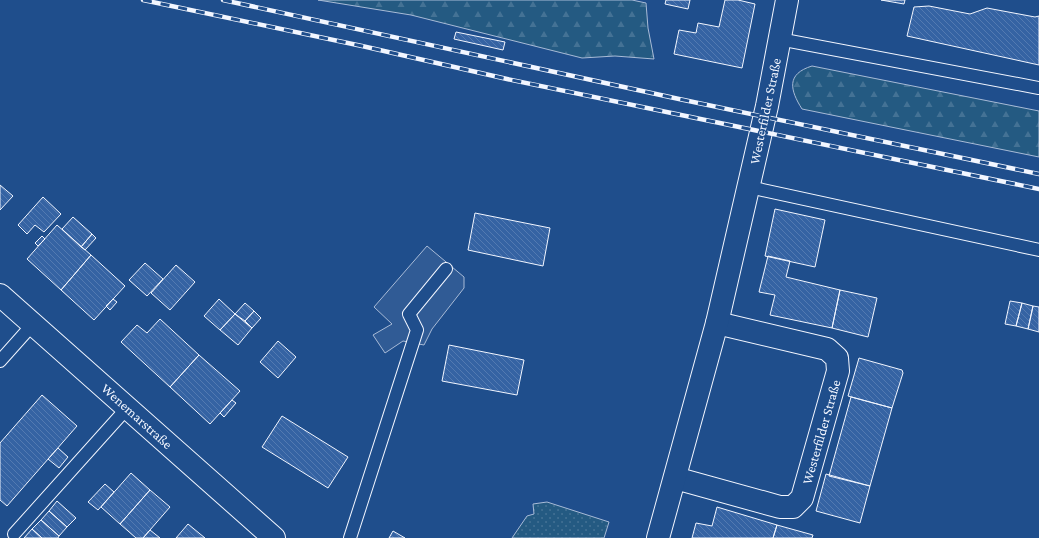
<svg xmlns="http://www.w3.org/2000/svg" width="1039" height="538" font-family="'Crimson Pro',serif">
<defs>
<pattern id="forest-firs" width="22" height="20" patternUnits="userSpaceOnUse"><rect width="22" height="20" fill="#245a82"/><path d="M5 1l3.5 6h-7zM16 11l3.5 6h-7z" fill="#447295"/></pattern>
<pattern id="park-dots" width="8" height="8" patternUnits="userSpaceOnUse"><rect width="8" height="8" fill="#245a82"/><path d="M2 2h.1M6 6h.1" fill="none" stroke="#447295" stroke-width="1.8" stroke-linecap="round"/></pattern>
<pattern id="building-back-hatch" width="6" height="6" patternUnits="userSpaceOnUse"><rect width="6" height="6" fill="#3563a3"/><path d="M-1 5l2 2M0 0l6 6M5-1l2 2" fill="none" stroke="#537ab1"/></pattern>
</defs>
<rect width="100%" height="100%" fill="#1f4e8c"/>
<path fill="url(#forest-firs)" stroke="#a8bbd7" d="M 318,0 L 632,0 L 646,3 L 648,28 L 654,59 L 615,56 L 582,58 L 411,15 Z
M 812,66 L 1039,111 L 1039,157 L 802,109 C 790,90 786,74 812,66 Z"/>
<path fill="url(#park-dots)" stroke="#a8bbd7" d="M 547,502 L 609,522 L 604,538 L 512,538 L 527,516 L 534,514 L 533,504 Z"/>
<path fill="#305b95" stroke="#a8bbd7" d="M 427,246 L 464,277 L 464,288 L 432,329 L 424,345 L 403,341 L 385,353 L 373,335 L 392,324 L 374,307 Z"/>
<path fill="url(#building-back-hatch)" stroke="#f2f6ff" d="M 666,0 L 690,0 L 688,9 L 665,4 Z
M 725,0 L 738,0 L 755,4 L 742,68 L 674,54 L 679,30 L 696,33 L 698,23 L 719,27 Z
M 881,0 L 905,0 L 904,4 Z
M 929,6 L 970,14 L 987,8 L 1035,17 L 1039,16 L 1039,65 L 907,36 L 914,7 Z
M 456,32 L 505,42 L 503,50 L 454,39 Z
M 0,185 L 13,196 L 0,210 Z
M 43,197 L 61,214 L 44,232 L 35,225 L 27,234 L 18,225 Z
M 775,209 L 825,220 L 815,267 L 765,256 Z
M 475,213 L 550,228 L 543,266 L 468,250 Z
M 73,217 L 92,234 L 81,247 L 62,229 Z
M 57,225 L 91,255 L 61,290 L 27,259 Z
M 92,234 L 96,238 L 85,250 L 81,247 Z
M 42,236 L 45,239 L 38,246 L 35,243 Z
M 91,255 L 125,286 L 94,320 L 61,290 Z
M 768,256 L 790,261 L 786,277 L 840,290 L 832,328 L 770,315 L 775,295 L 759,292 Z
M 145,263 L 163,279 L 147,296 L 129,280 Z
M 176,265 L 195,282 L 170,310 L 151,293 Z
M 840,290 L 877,298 L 868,337 L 832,328 Z
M 113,299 L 117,302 L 110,310 L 106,306 Z
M 219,299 L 235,314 L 220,330 L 204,316 Z
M 1010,301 L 1022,303 L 1016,326 L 1005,324 Z
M 245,303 L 254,311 L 245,321 L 235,314 Z
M 1022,303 L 1033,306 L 1028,329 L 1016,326 Z
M 1033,306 L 1039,307 L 1039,332 L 1028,329 Z
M 254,311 L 261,318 L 252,328 L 245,321 Z
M 235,314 L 252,328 L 238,345 L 220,330 Z
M 160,319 L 199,355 L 170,387 L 121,342 L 137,325 L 147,333 Z
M 278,341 L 296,357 L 278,378 L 260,362 Z
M 449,345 L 524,360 L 517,395 L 442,381 Z
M 199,355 L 240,391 L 210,424 L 170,387 Z
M 859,358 L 902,370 L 903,373 L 892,408 L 848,396 Z
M 42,395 L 77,426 L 7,506 L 0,500 L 0,443 Z
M 851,397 L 892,408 L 870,486 L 829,476 Z
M 232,400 L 236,403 L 224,417 L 220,413 Z
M 282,416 L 348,457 L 328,488 L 262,447 Z
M 58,448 L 68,457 L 59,468 L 48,459 Z
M 131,473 L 150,490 L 120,524 L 101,507 Z
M 826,474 L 870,486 L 860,523 L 816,511 Z
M 105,484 L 114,492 L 98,510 L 88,502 Z
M 150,490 L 170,507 L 143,538 L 136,538 L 120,524 Z
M 57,501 L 76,518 L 67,527 L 49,511 Z
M 717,507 L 777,525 L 773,538 L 692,538 L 696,523 L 712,526 Z
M 49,511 L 67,527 L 59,536 L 41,520 Z
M 41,520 L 59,536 L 58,538 L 42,538 L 32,529 Z
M 188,524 L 205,538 L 176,538 Z
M 777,525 L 813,535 L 812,538 L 773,538 Z
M 32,529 L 42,538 L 24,538 Z
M 150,530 L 160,538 L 143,538 Z
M 393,531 L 405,538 L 389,538 Z"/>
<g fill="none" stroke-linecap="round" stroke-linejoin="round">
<defs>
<path id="lane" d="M 779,39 L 1039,88
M 749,187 L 1039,250
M 0,361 L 33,324
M 14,534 L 128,407
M 350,538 L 417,330 L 409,314 L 446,269"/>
<path id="street" d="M 0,295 L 274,538
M 675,478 L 780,507 L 793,507 L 802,498 L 838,371 L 837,358 L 827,349 L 717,323"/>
<path id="secondary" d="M 658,538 L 717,323 L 767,106 L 787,0"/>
</defs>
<use href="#lane" stroke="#f2f6ff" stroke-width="14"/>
<use href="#street" stroke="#f2f6ff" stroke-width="24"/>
<use href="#secondary" stroke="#f2f6ff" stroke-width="24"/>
<use href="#lane" stroke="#1f4e8c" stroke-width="12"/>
<use href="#street" stroke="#1f4e8c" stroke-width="22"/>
<use href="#secondary" stroke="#1f4e8c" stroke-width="22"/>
<defs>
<path id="rail" d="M 143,0 L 362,46 L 507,79 L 1039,189
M 223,0 L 679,99 L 1039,174"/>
</defs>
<use href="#rail" stroke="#f2f6ff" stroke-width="4.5"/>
<use href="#rail" stroke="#1f4e8c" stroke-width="3" stroke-dasharray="9" stroke-linecap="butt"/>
</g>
<g text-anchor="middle" stroke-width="3" stroke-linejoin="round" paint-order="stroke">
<g font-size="14" fill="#f2f6ff" stroke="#1f4e8c">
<text transform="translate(765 111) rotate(-78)" y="5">Westerfilder Straße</text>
<text transform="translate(137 416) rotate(42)" y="5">Wenemarstraße</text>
<text transform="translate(821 432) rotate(-74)" y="5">Westerfilder Straße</text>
</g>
</g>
</svg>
